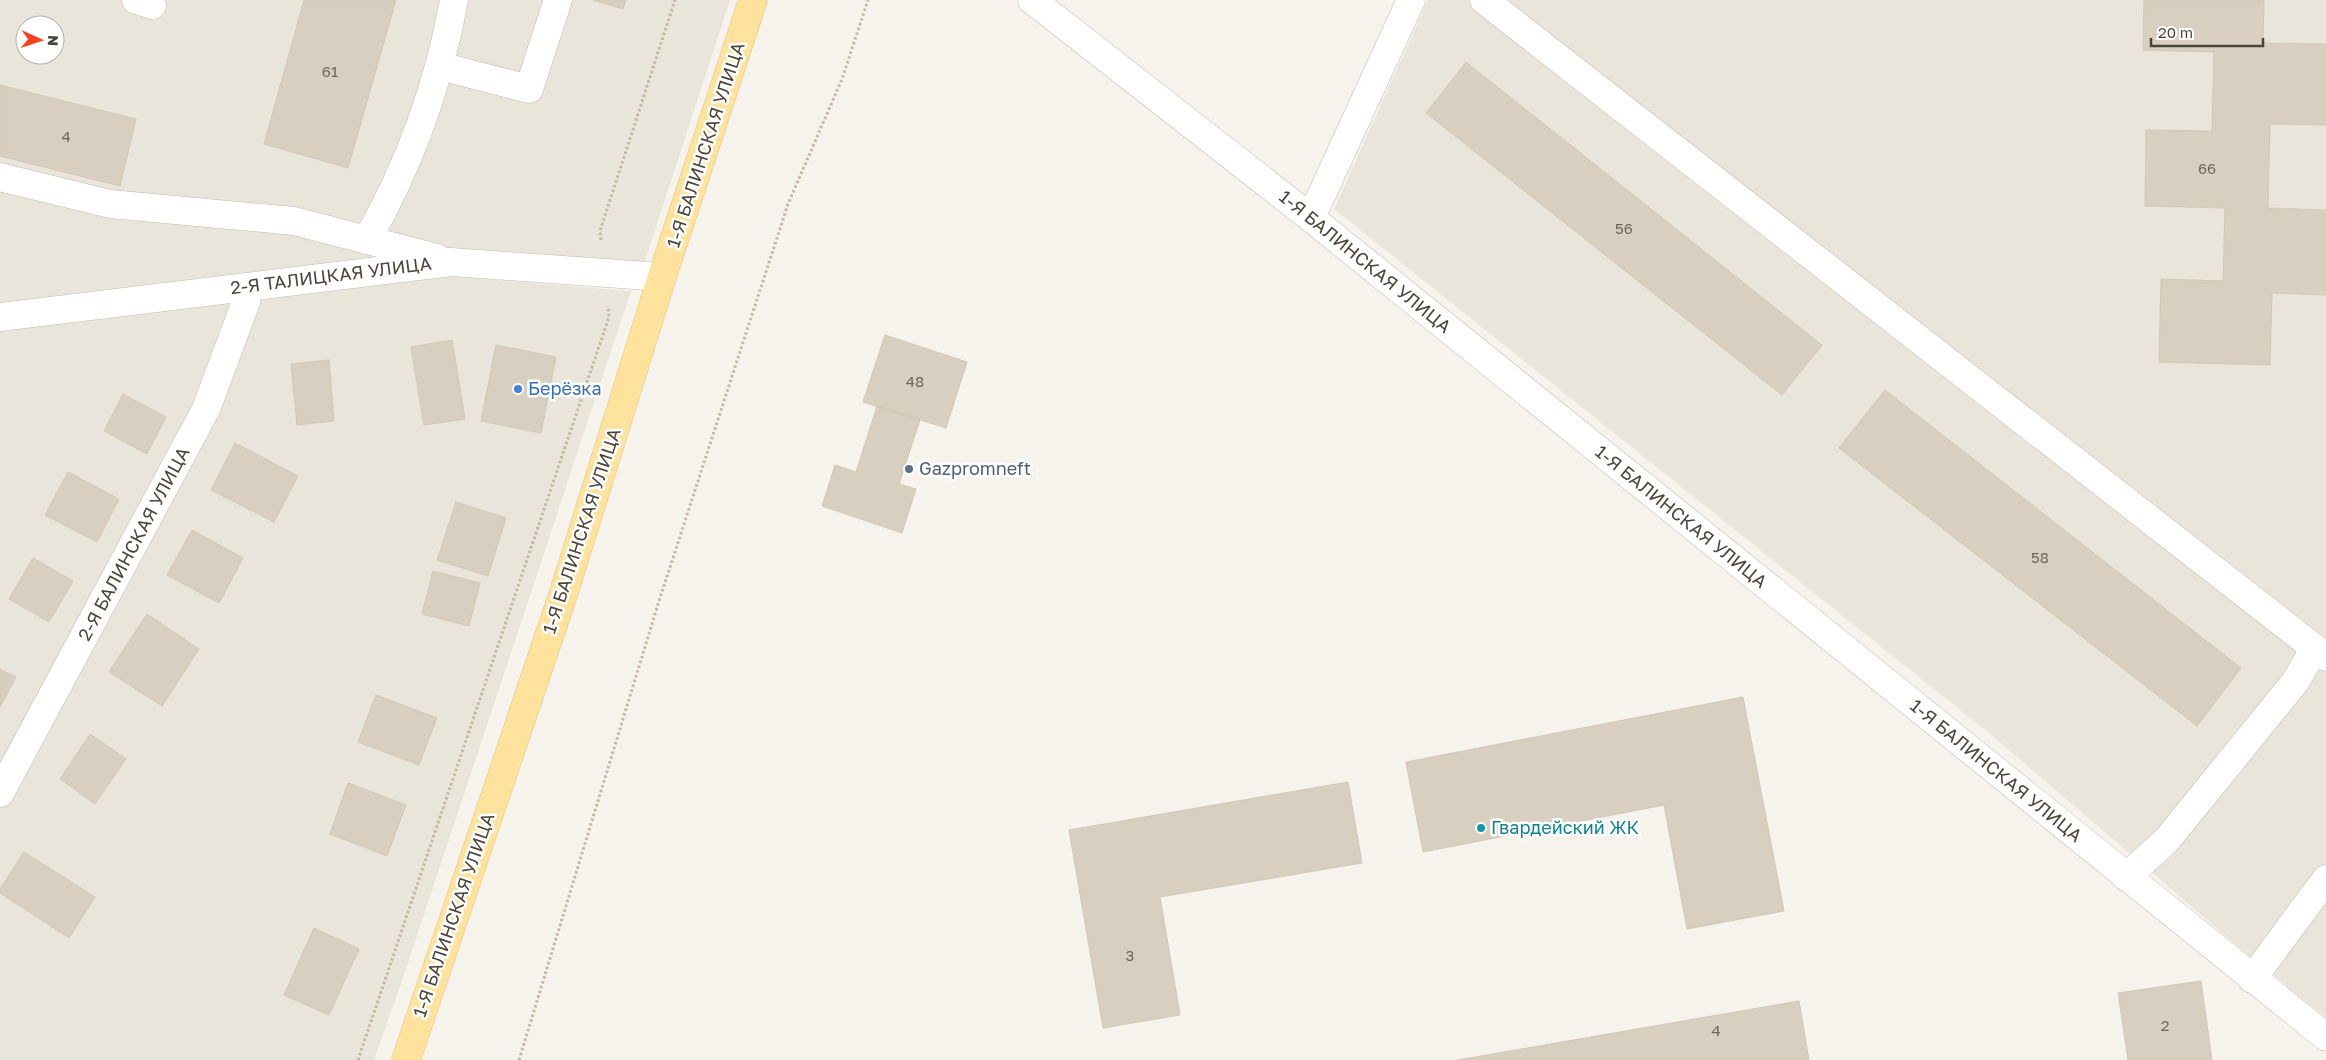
<svg xmlns="http://www.w3.org/2000/svg" width="2326" height="1060" font-family="'Golos Text',sans-serif">
<rect width="100%" height="100%" fill="#f6f3ec"/>
<path fill="#eae5da" fill-rule="evenodd" d="M 0,0 L 730,0 L 644,264 L 446,250 L 246,302 L 447,276 L 631,291 L 403,978 L 374,1060 L 0,1060 ZM 25,25 L 55,25 L 55,55 L 25,55 Z
M 1428,0 L 2326,0 L 2326,1017 L 2248,955 L 1989,733 L 1334,209 Z"/>
<path fill="#d8cfc1" stroke="#d3c7b4" d="M 304,0 L 396,0 L 348,168 L 264,144 Z
M 593,0 L 626,0 L 623,9 Z
M 2144,0 L 2264,0 L 2263,43 L 2326,44 L 2326,125 L 2270,124 L 2268,208 L 2326,210 L 2326,295 L 2272,293 L 2270,365 L 2159,362 L 2161,279 L 2223,281 L 2225,208 L 2145,206 L 2146,130 L 2212,131 L 2214,52 L 2143,50 Z
M 1466,62 L 1822,345 L 1782,395 L 1426,113 Z
M 0,85 L 136,119 L 120,186 L 0,156 Z
M 885,335 L 967,362 L 946,428 L 863,402 Z
M 452,340 L 465,419 L 424,425 L 411,347 Z
M 496,345 L 556,357 L 541,433 L 481,421 Z
M 329,360 L 334,421 L 297,425 L 291,364 Z
M 1885,390 L 2241,668 L 2197,726 L 1839,448 Z
M 123,394 L 166,417 L 147,454 L 104,431 Z
M 877,406 L 920,420 L 899,484 L 916,489 L 902,533 L 822,506 L 835,465 L 856,472 Z
M 235,443 L 298,476 L 274,522 L 211,490 Z
M 68,472 L 119,499 L 97,542 L 45,515 Z
M 456,502 L 506,518 L 488,576 L 437,560 Z
M 192,530 L 243,558 L 219,603 L 167,575 Z
M 33,558 L 73,581 L 49,622 L 9,599 Z
M 433,571 L 480,583 L 469,626 L 422,614 Z
M 147,614 L 199,649 L 162,706 L 109,672 Z
M 0,669 L 16,677 L 0,707 Z
M 376,695 L 437,718 L 419,765 L 358,742 Z
M 1743,697 L 1784,911 L 1687,929 L 1664,805 L 1423,852 L 1406,762 Z
M 90,734 L 126,759 L 95,804 L 60,779 Z
M 1348,782 L 1362,863 L 1160,897 L 1180,1015 L 1103,1028 L 1069,830 Z
M 348,783 L 406,805 L 387,856 L 330,834 Z
M 24,852 L 95,897 L 69,938 L 0,893 L 0,889 Z
M 314,928 L 359,949 L 329,1015 L 284,995 Z
M 2201,981 L 2212,1060 L 2128,1060 L 2118,993 Z
M 1799,1001 L 1809,1060 L 1458,1060 Z"/>
<g fill="none" stroke-linecap="round" stroke-linejoin="round">
<defs>
<path id="minor" d="M 136,0 L 152,5
M 1032,0 L 1311,218 L 2326,1037
M 1484,0 L 2326,657
M 440,66 L 529,89 L 558,0
M 0,177 L 110,204 L 294,221 L 437,258
M 1311,218 L 1411,0
M 367,240 C 409,166 439,84 454,0
M 0,317 L 451,262 L 662,277
M 0,793 L 206,409 L 246,302 L 248,287
M 2126,877 L 2166,841 L 2295,682 L 2315,648
M 2252,979 L 2326,879"/>
<path id="major" d="M 406,1060 L 563,595 L 662,277 L 753,0"/>
</defs>
<use href="#minor" stroke="#c2bbae" stroke-width="29"/>
<use href="#major" stroke="#e6c16a" stroke-width="29"/>
<path stroke="#c4b79f" stroke-width="3" stroke-dasharray="2.5 2.5" stroke-linecap="butt" d="M 601,240 L 600,231 L 675,0
M 358,1060 L 609,317 L 608,306
M 519,1060 L 659,601 L 788,204 L 842,79 L 868,0"/>
<use href="#minor" stroke="#fff" stroke-width="28"/>
<use href="#major" stroke="#ffe39c" stroke-width="28"/>
</g>
<circle fill="#3f7fe0" stroke="#fff" stroke-width="2" cx="518" cy="389" r="5"/>
<circle fill="#5c6f8a" stroke="#fff" stroke-width="2" cx="909" cy="469" r="5"/>
<circle fill="#0f9aa8" stroke="#fff" stroke-width="2" cx="1481" cy="828" r="5"/>
<g text-anchor="middle" stroke-width="5" stroke-linejoin="round" paint-order="stroke">
<g font-size="15" fill="#6e675b">
<text x="330" y="77">61</text>
<text x="66" y="142">4</text>
<text x="2207" y="174">66</text>
<text x="1624" y="234">56</text>
<text x="915" y="387">48</text>
<text x="2040" y="563">58</text>
<text x="1130" y="961">3</text>
<text x="2165" y="1031">2</text>
<text x="1716" y="1036">4</text>
</g>
<g font-size="18" fill="#4b4439" stroke="#fff">
<text transform="translate(706 145) rotate(-72)" y="6">1-Я БАЛИНСКАЯ УЛИЦА</text>
<text transform="translate(1365 262) rotate(39)" y="6">1-Я БАЛИНСКАЯ УЛИЦА</text>
<text transform="translate(331 276) rotate(-7)" y="6">2-Я ТАЛИЦКАЯ УЛИЦА</text>
<text transform="translate(1681 517) rotate(39)" y="6">1-Я БАЛИНСКАЯ УЛИЦА</text>
<text transform="translate(582 531) rotate(-72)" y="6">1-Я БАЛИНСКАЯ УЛИЦА</text>
<text transform="translate(134 544) rotate(-62)" y="6">2-Я БАЛИНСКАЯ УЛИЦА</text>
<text transform="translate(1996 771) rotate(39)" y="6">1-Я БАЛИНСКАЯ УЛИЦА</text>
<text transform="translate(454 915) rotate(-71)" y="6">1-Я БАЛИНСКАЯ УЛИЦА</text>
</g>
<g font-size="18" fill="#366cbe" stroke="#fff" text-anchor="start">
<text x="528" y="395">Берёзка</text>
</g>
<g font-size="18" fill="#4e5e75" stroke="#fff" text-anchor="start">
<text x="919" y="475">Gazpromneft</text>
</g>
<g font-size="18" fill="#0d838f" stroke="#fff" text-anchor="start">
<text x="1491" y="834">Гвардейский ЖК</text>
</g>
</g>
<g transform="translate(40 40) rotate(93)"><circle r="24" fill="#ffffff" stroke="#b7b4b0"/>
<path d="M0-4L9 19L0 12L-9 19Z" fill="#fc3f1d"/>
<text y="-8" font-size="14" font-weight="bold" text-anchor="middle" fill="#4b4439">N</text>
</g>
<path d="M2151 38v8h112v-8" fill="none" stroke="#4b4439" stroke-width="2.5"/>
<text x="2158" y="38" font-size="15" fill="#4b4439" stroke="#ffffff" stroke-width="4" paint-order="stroke">20 m</text>
</svg>
